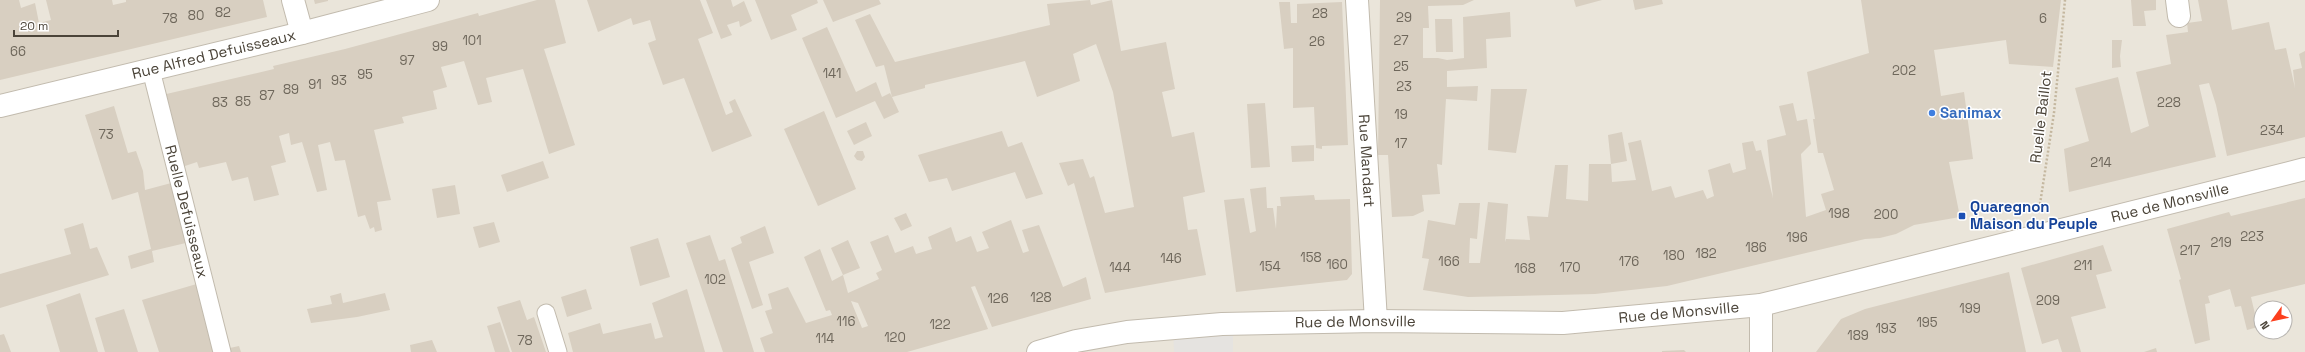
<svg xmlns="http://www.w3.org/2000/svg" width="2305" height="352" font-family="'Space Grotesk',sans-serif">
<rect width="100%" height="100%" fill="#f6f3ec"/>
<path fill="#eae5da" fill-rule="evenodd" d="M 0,0 L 2305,0 L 2305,352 L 0,352 ZM 2261,308 L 2285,308 L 2285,332 L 2261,332 Z"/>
<path fill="#e5e3e0" d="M 1233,324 L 1233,352 L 1174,352 L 1173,328 Z"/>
<path fill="#d8cfc1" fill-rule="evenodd" d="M 0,0 L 19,0 L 21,8 L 35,3 L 39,23 L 51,20 L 46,0 L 112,0 L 113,5 L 126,2 L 126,0 L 263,0 L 267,17 L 0,80 Z
M 314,0 L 328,0 L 328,1 L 315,4 Z
M 537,0 L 555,0 L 566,43 L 544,49 L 575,145 L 549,154 L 523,69 L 486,78 L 492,102 L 478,105 L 464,61 L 441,67 L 447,87 L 433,91 L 437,109 L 402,117 L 404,123 L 374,130 L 391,200 L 377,202 L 382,230 L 375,232 L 374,227 L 370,229 L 365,215 L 358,217 L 345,160 L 335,161 L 330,142 L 318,145 L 327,190 L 317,192 L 302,142 L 291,145 L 289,133 L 279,136 L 286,162 L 271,166 L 279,195 L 254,201 L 248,177 L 232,181 L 226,162 L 199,168 L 197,162 L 179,168 L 162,95 L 274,69 L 273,66 L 345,49 L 478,13 L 479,16 Z
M 587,0 L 700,0 L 713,33 L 698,39 L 726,115 L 733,112 L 729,102 L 735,99 L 752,136 L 712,152 L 684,78 L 663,85 L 648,43 L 656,40 L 650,20 L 633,25 L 631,18 L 598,32 Z
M 706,0 L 731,0 L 733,7 L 744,1 L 752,21 L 740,27 L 739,21 L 727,25 L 732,35 L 721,39 Z
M 755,0 L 817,0 L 818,3 L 791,15 L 797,30 L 771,40 Z
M 823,0 L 879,0 L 881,4 L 833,22 Z
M 1090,0 L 1091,5 L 1112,0 L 1121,51 L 1166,42 L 1175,89 L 1162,92 L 1172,137 L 1194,132 L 1205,192 L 1183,197 L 1188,230 L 1197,229 L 1206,275 L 1105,293 L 1074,183 L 1068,186 L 1059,163 L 1083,159 L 1090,178 L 1094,176 L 1105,213 L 1134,207 L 1113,92 L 1096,44 L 1073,54 L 1080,81 L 1037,97 L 1025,61 L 925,85 L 925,88 L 892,97 L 899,112 L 884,119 L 875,101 L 836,118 L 802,38 L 827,27 L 856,92 L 876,82 L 882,97 L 890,93 L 892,97 L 884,65 L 876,67 L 855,20 L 870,14 L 895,62 L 1050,25 L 1047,4 Z
M 1380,0 L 1474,0 L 1463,5 L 1428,6 L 1429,28 L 1423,28 L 1423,58 L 1438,58 L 1447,60 L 1464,58 L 1463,17 L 1510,12 L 1511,37 L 1486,39 L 1487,68 L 1447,71 L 1447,87 L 1478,86 L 1477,101 L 1446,99 L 1442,165 L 1437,164 L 1440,194 L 1422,195 L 1424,211 L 1413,216 L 1392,217 L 1388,155 L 1378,155 Z
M 1574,0 L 1602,0 L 1576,7 Z
M 1633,0 L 1662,0 L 1663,4 L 1635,10 Z
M 1861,0 L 2061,0 L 2053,67 L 2009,64 L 2006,40 L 1934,50 L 1941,96 L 1964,92 L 1973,159 L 1949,162 L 1960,217 L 1914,225 L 1896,234 L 1880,238 L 1865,239 L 1667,286 L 1595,294 L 1468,297 L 1423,290 L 1429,259 L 1422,258 L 1428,220 L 1455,225 L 1459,203 L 1480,203 L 1477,239 L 1470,238 L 1469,263 L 1480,263 L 1488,202 L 1508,204 L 1505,242 L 1506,239 L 1530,240 L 1527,216 L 1548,217 L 1555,165 L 1568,165 L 1566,199 L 1588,201 L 1589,164 L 1611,164 L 1612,182 L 1636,180 L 1628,143 L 1641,140 L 1652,191 L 1671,186 L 1675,198 L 1703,190 L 1707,199 L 1714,196 L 1708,170 L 1730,163 L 1733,173 L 1746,169 L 1742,143 L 1753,141 L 1756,151 L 1761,150 L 1773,198 L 1767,140 L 1786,135 L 1779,106 L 1793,103 L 1797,121 L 1807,119 L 1811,144 L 1801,154 L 1806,217 L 1826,210 L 1821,194 L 1834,190 L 1823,153 L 1818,153 L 1813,119 L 1815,119 L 1807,72 L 1869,53 Z
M 2131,0 L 2156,0 L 2156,10 L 2144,11 L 2146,26 L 2133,26 Z
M 2198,0 L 2227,0 L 2232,30 L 2269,22 L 2275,50 L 2286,48 L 2295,88 L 2293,70 L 2302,68 L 2299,54 L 2305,51 L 2305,137 L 2227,156 L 2216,105 L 2209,83 L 2199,85 L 2216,157 L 2069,192 L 2064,149 L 2089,141 L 2075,88 L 2118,77 L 2131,133 L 2149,126 L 2136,72 L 2171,64 L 2166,35 L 2188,32 L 2187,23 L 2202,21 Z
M 1279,2 L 1290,2 L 1291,23 L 1297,23 L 1297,4 L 1342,2 L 1348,145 L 1322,146 L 1322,149 L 1316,148 L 1314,107 L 1293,108 L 1293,48 L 1284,49 Z
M 1435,19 L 1452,19 L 1453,52 L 1436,52 Z
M 2112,40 L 2122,40 L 2120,56 L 2121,67 L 2112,68 Z
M 1491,89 L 1527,89 L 1516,153 L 1488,150 Z
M 1265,103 L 1270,167 L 1251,168 L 1247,104 Z
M 114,106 L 128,153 L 136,151 L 143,171 L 145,190 L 175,182 L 190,242 L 152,251 L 154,262 L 131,269 L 128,256 L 151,249 L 138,192 L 112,200 L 85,115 Z
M 824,111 L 856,189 L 818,206 L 784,129 Z
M 866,122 L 872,136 L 854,145 L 847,131 Z
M 1002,131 L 1008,147 L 1022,142 L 1043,194 L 1026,199 L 1015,172 L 952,191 L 947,178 L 929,182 L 918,155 Z
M 1622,132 L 1627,161 L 1611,164 L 1608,135 Z
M 1314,145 L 1314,161 L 1292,162 L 1291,146 Z
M 857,151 L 863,151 L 865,157 L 862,161 L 857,160 L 854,156 Z
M 543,161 L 549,178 L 507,192 L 501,175 Z
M 455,185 L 460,214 L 437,218 L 432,189 Z
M 1266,187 L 1267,208 L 1273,208 L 1276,229 L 1277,206 L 1281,206 L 1280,197 L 1314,195 L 1315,200 L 1350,199 L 1352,274 L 1347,280 L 1236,292 L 1224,200 L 1244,198 L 1250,233 L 1256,231 L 1250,189 Z
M 2305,198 L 2305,284 L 2251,297 L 2258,327 L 2247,330 L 2241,306 L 2235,307 L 2230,289 L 2208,296 L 2210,303 L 2205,304 L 2210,340 L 2195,344 L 2179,280 L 2181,279 L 2167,229 L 2229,212 L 2231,216 Z
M 906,213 L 912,226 L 901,231 L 894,218 Z
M 1011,220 L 1023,253 L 1029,251 L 1022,230 L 1039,225 L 1063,287 L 1086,277 L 1091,299 L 992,327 L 975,286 L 971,287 L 988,329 L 907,352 L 765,352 L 760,338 L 773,333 L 765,311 L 772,309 L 768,294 L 788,287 L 806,323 L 832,315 L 830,310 L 826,311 L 804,257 L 820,249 L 832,281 L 843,275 L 848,293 L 879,279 L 876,273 L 882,270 L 870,242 L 888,235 L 895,253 L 913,246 L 916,254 L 932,249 L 928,237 L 951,227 L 956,242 L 971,236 L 977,252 L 989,248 L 982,232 ZM 851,301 L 858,303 L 868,326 L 862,328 Z
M 494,222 L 500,242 L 479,248 L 473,227 Z
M 83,223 L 90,249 L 97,247 L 109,275 L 0,308 L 0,274 L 71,254 L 64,229 Z
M 765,226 L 774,253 L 749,262 L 763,305 L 752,309 L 731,248 L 742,243 L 740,237 Z
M 710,235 L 719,261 L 725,259 L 754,352 L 723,352 L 686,243 Z
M 658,238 L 670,277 L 640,286 L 630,247 Z
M 848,240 L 860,268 L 843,275 L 831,248 Z
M 2103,245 L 2112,271 L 2096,275 L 2106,308 L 2071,317 L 2081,352 L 2062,352 L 2058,339 L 2042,344 L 2021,268 Z
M 2009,272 L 2026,352 L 1816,352 L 1841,319 L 1865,309 Z
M 200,283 L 219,352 L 159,352 L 142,300 Z
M 586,289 L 592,309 L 567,317 L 561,297 Z
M 687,289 L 705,352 L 573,352 L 568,333 L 600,323 L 603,334 L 651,323 L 655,339 L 663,337 L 652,303 Z
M 80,293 L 98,352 L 60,352 L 46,305 Z
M 341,293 L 343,303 L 385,293 L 390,310 L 357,317 L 311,323 L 307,309 L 332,304 L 330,296 Z
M 520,300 L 527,320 L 534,317 L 546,352 L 512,352 L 497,307 Z
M 124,309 L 138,352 L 105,352 L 95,318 Z
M 500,322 L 510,352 L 495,352 L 487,326 Z
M 4,334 L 8,344 L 11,352 L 0,352 L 0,335 Z
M 432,340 L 437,352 L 411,352 L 410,345 Z
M 239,346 L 241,352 L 226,352 L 225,349 Z
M 2156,348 L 2157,352 L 2144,352 Z
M 1684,350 L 1686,352 L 1662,352 L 1662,351 Z"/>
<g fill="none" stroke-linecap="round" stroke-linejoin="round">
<defs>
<g id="service">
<path id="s1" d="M 151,70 L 222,352"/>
<path d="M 546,313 L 558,352"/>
</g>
<g id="minor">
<path d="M 293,0 L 302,33"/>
<path id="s2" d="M 1357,0 L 1376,321"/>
<path d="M 2177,0 L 2179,16"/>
<path id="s3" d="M 0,106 L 302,33 L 428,0"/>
<path d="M 1761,305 L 1761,352"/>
</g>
<g id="tertiary">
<path id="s4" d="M 1038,352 L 1076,341 L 1127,332 L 1222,324 L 1376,321 L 1563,323 L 1761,305 L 2305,169"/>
</g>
</defs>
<use href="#service" stroke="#c2bbae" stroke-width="19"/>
<use href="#minor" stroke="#c2bbae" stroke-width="24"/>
<use href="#tertiary" stroke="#c2bbae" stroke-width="24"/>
<path stroke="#c4b79f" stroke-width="2.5" stroke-dasharray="2 2" stroke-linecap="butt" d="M 2040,204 L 2054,113 L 2065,0"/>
<use href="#service" stroke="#fff" stroke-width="17"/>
<use href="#minor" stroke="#fff" stroke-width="22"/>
<use href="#tertiary" stroke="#fff" stroke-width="22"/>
</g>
<circle fill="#3f7fe0" stroke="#fff" stroke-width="1.5" cx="1932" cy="113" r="4"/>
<rect fill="#1a4fb4" stroke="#fff" stroke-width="1.5" x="1958" y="212" width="8" height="8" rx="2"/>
<g text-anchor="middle" stroke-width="3" stroke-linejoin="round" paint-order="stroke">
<g font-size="13" fill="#6e675b">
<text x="223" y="17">82</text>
<text x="1320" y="18">28</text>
<text x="196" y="20">80</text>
<text x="1404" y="22">29</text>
<text x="170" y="23">78</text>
<text x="2043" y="23">6</text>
<text x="472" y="45">101</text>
<text x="1401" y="45">27</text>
<text x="1317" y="46">26</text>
<text x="440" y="51">99</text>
<text x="18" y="56">66</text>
<text x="407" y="65">97</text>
<text x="1401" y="71">25</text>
<text x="1904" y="75">202</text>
<text x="832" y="78">141</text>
<text x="365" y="79">95</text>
<text x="339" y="85">93</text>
<text x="315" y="89">91</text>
<text x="1404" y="91">23</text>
<text x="291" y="94">89</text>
<text x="267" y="100">87</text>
<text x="243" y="106">85</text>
<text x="220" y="107">83</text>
<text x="2169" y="107">228</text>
<text x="1401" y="119">19</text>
<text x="2272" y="135">234</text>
<text x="106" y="139">73</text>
<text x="1401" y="148">17</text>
<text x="2101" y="167">214</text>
<text x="1839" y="218">198</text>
<text x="1886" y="219">200</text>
<text x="2252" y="241">223</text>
<text x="1797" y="242">196</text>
<text x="2221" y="247">219</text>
<text x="1756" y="252">186</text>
<text x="2190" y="255">217</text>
<text x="1706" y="258">182</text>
<text x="1674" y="260">180</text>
<text x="1311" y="262">158</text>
<text x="1171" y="263">146</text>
<text x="1449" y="266">166</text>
<text x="1629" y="266">176</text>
<text x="1337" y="269">160</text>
<text x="2083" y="270">211</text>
<text x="1270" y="271">154</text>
<text x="1120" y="272">144</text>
<text x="1570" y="272">170</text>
<text x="1525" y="273">168</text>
<text x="715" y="284">102</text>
<text x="1041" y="302">128</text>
<text x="998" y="303">126</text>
<text x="2048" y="305">209</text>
<text x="1970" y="313">199</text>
<text x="846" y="326">116</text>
<text x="1927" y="327">195</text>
<text x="940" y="329">122</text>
<text x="1886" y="333">193</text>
<text x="1858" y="340">189</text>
<text x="895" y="342">120</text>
<text x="825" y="343">114</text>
<text x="525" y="345">78</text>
</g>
<g font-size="15" fill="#4b4439" stroke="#fff">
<text dy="5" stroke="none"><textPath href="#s3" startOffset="220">Rue Alfred Defuisseaux</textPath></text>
<text transform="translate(2041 117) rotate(-83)" y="5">Ruelle Baillot</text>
<text dy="5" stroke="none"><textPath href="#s2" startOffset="161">Rue Mandart</textPath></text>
<text dy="5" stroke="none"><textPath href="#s4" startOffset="1148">Rue de Monsville</textPath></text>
<text dy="5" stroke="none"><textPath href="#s1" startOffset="146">Ruelle Defuisseaux</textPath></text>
<text dy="5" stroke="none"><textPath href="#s4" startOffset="644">Rue de Monsville</textPath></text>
<text dy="5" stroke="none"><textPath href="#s4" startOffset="320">Rue de Monsville</textPath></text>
</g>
<g font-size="15" font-weight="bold" fill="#366cbe" stroke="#fff" text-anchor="start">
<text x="1940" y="118">Sanimax</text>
</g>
<g font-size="15" font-weight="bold" fill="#164399" stroke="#fff" text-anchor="start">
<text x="1970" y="212">Quaregnon<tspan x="1970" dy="17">Maison du Peuple</tspan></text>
</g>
</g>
<g transform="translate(2273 320) rotate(237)"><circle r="19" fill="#ffffff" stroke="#b7b4b0"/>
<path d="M0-3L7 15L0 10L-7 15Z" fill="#fc3f1d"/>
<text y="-6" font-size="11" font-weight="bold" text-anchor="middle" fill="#4b4439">N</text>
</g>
<path d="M14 30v6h104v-6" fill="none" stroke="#4b4439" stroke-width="2"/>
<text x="20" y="30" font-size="12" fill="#4b4439" stroke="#ffffff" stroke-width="3" paint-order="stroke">20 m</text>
</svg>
